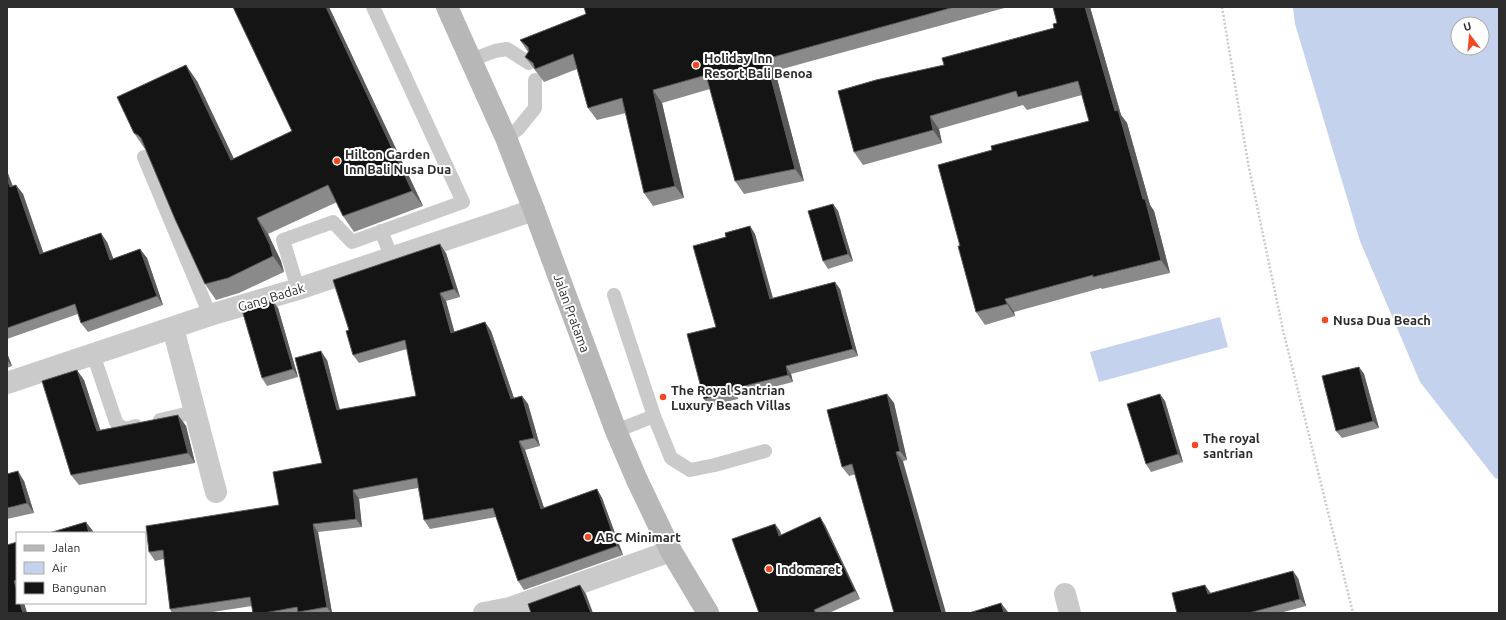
<svg xmlns="http://www.w3.org/2000/svg" width="1506" height="620" font-family="Ubuntu,sans-serif">
<rect width="100%" height="100%" fill="#fff"/>
<path fill="#c4d2ee" fill-rule="evenodd" d="M 1293,7 L 1499,7 L 1499,479 L 1495,478 L 1420,382 L 1360,241 L 1295,24 ZM 1458,24 L 1482,24 L 1482,48 L 1458,48 Z
M 1220,317 L 1228,347 L 1099,382 L 1090,352 Z"/>
<g fill="none" stroke-linecap="round" stroke-linejoin="round">
<path stroke="#cacaca" stroke-width="2.5" stroke-dasharray="2 2" stroke-linecap="butt" d="M 1222,7 L 1248,163 L 1283,330 L 1353,613"/>
<path stroke="#cacaca" stroke-width="14" d="M 471,60 L 495,51 L 507,49 L 529,63
M 506,138 L 518,129 L 535,108 L 535,80
M 144,157 L 210,315
M 381,231 L 392,258
M 298,289 L 283,240 L 333,222 L 352,242 L 463,202 L 373,7
M 614,295 L 654,416
M 93,354 L 116,422 C 122,430 127,429 136,426
M 160,420 L 194,412
M 616,431 L 654,416 L 671,458 L 690,470 L 715,465 L 765,451"/>
<path stroke="#cacaca" stroke-width="22" d="M 173,328 L 216,492
M 7,383 L 210,315 L 298,289 L 534,210
M 1065,594 L 1070,613
M 484,613 L 510,608 L 671,551"/>
<path stroke="#b7b7b7" stroke-width="22" d="M 447,7 L 506,138 L 534,210 L 616,431 L 637,480 L 671,551 L 708,613"/>
</g>
<path fill="#8a8a8a" d="M 233,7 L 329,7 L 423,206 L 354,232 L 343,216 L 337,202 L 268,234 L 281,261 L 284,272 L 239,293 L 216,300 L 205,284 L 145,149 L 134,133 L 197,81 L 234,159 L 292,131 Z
M 584,7 L 1008,7 L 775,71 L 804,181 L 744,194 L 735,181 L 710,89 L 662,103 L 684,198 L 653,206 L 644,193 L 626,113 L 597,120 L 588,108 L 577,69 L 544,82 L 525,57 L 528,52 L 520,40 L 586,14 Z
M 1053,7 L 1090,7 L 1121,115 L 1127,123 L 1150,205 L 1154,211 L 1170,273 L 1102,289 L 1101,288 L 1014,312 L 1015,316 L 985,325 L 976,312 L 960,246 L 992,150 L 1089,121 L 1082,95 L 1027,110 L 1023,105 L 939,129 L 942,143 L 863,165 L 854,152 L 944,65 L 1054,28 L 1057,23 Z
M 7,171 L 13,186 L 16,185 L 23,194 L 43,253 L 107,242 L 113,259 L 140,249 L 147,258 L 163,305 L 88,332 L 81,323 L 78,314 L 7,339 Z
M 833,204 L 838,211 L 853,261 L 828,269 L 823,261 Z
M 750,226 L 755,234 L 773,298 L 840,289 L 858,356 L 791,374 L 793,382 L 737,396 L 738,399 L 709,406 L 704,399 L 716,327 L 726,237 Z
M 446,253 L 460,297 L 446,301 L 454,332 L 485,322 L 491,331 L 514,398 L 522,396 L 528,404 L 540,446 L 525,450 L 544,508 L 597,489 L 602,498 L 623,555 L 524,590 L 518,581 L 496,517 L 430,529 L 424,520 L 418,488 L 359,499 L 362,527 L 318,532 L 332,613 L 253,613 L 252,606 L 206,613 L 172,613 L 170,609 L 164,559 L 155,561 L 149,552 L 279,505 L 322,463 L 327,360 L 340,410 L 416,396 L 407,349 L 359,363 L 353,355 L 349,330 Z
M 278,308 L 298,377 L 267,386 L 262,378 Z
M 7,353 L 12,366 L 7,368 Z
M 1359,367 L 1364,374 L 1379,428 L 1342,438 L 1336,431 Z
M 84,380 L 100,430 L 178,415 L 186,426 L 195,463 L 79,485 L 71,475 Z
M 887,394 L 894,403 L 907,460 L 849,476 L 842,467 Z
M 1165,401 L 1183,462 L 1151,472 L 1146,464 Z
M 7,474 L 24,481 L 34,513 L 7,519 Z
M 775,524 L 780,531 L 781,535 L 825,525 L 860,599 L 829,613 L 759,613 Z
M 17,542 L 17,603 L 24,603 L 27,613 L 7,613 Z
M 1298,578 L 1306,606 L 1280,613 L 1177,613 L 1210,592 L 1211,594 Z"/>
<path fill="#5a5a5a" d="M 326,7 L 329,7 L 423,206 L 412,191 Z
M 1085,7 L 1090,7 L 1121,115 L 1127,123 L 1150,205 L 1154,211 L 1170,273 L 1161,260 L 1143,199 L 1115,111 Z
M 766,59 L 775,71 L 804,181 L 795,169 Z
M 186,65 L 197,81 L 242,176 L 231,160 Z
M 653,90 L 662,103 L 684,198 L 675,186 Z
M 930,116 L 939,129 L 942,143 L 933,130 Z
M 7,171 L 16,196 L 10,187 L 7,179 Z
M 16,185 L 23,194 L 47,263 L 40,254 Z
M 833,204 L 838,211 L 853,261 L 848,254 Z
M 257,218 L 268,234 L 281,261 L 284,272 L 273,256 Z
M 750,226 L 755,234 L 775,306 L 770,299 Z
M 101,233 L 107,242 L 117,268 L 110,260 Z
M 440,244 L 446,253 L 460,297 L 454,289 Z
M 140,249 L 147,258 L 163,305 L 157,296 Z
M 835,282 L 840,289 L 858,356 L 853,349 Z
M 440,293 L 446,301 L 457,341 L 451,333 Z
M 1005,299 L 1014,312 L 1015,316 L 1007,304 Z
M 273,301 L 278,308 L 298,377 L 293,369 Z
M 485,322 L 491,331 L 517,407 L 511,399 Z
M 321,351 L 327,360 L 342,419 L 337,410 Z
M 7,353 L 12,366 L 7,360 Z
M 786,366 L 791,374 L 793,382 L 788,375 Z
M 1359,367 L 1364,374 L 1379,428 L 1373,421 Z
M 77,370 L 84,380 L 104,441 L 97,431 Z
M 732,389 L 737,396 L 738,399 L 733,391 Z
M 887,394 L 894,403 L 907,460 L 900,451 Z
M 1160,394 L 1165,401 L 1183,462 L 1178,454 Z
M 522,396 L 528,404 L 540,446 L 534,438 Z
M 178,415 L 186,426 L 195,463 L 188,453 Z
M 519,441 L 525,450 L 547,517 L 541,509 Z
M 896,452 L 903,461 L 946,613 L 942,613 Z
M 18,471 L 24,481 L 34,513 L 27,503 Z
M 597,489 L 602,498 L 623,555 L 617,546 Z
M 353,490 L 359,499 L 362,527 L 356,519 Z
M 820,517 L 825,525 L 860,599 L 855,591 Z
M 86,522 L 93,531 L 93,533 L 89,533 Z
M 313,524 L 318,532 L 332,613 L 331,613 L 327,607 Z
M 775,524 L 780,531 L 784,544 L 779,536 Z
M 1293,571 L 1298,578 L 1306,606 L 1300,599 Z
M 14,581 L 17,585 L 17,591 Z
M 580,585 L 586,594 L 593,613 L 591,613 Z
M 1205,585 L 1210,592 L 1213,602 L 1208,594 Z
M 20,603 L 24,603 L 27,613 L 23,613 Z
M 1001,603 L 1008,612 L 1008,613 L 1004,613 Z"/>
<path fill="#141414" stroke="#5a5a5a" d="M 233,7 L 326,7 L 412,191 L 343,216 L 328,185 L 257,218 L 270,245 L 273,256 L 228,278 L 205,284 L 175,219 L 141,138 L 138,135 L 134,133 L 117,97 L 186,65 L 231,160 L 292,131 Z
M 584,7 L 954,7 L 766,59 L 795,169 L 735,181 L 706,75 L 653,90 L 675,186 L 644,193 L 622,98 L 588,108 L 573,54 L 535,69 L 533,63 L 525,57 L 529,51 L 528,47 L 520,40 L 586,14 Z
M 1053,7 L 1085,7 L 1115,111 L 1118,110 L 1143,199 L 1145,199 L 1161,260 L 1093,277 L 1093,275 L 1005,299 L 1007,304 L 976,312 L 958,246 L 960,246 L 938,165 L 992,150 L 991,146 L 1089,121 L 1078,81 L 1018,97 L 1016,91 L 930,116 L 933,130 L 854,152 L 838,91 L 876,80 L 944,65 L 942,58 L 1054,28 L 1053,24 L 1057,23 Z
M 7,179 L 10,187 L 16,185 L 40,254 L 101,233 L 110,260 L 140,249 L 157,296 L 81,323 L 75,304 L 7,328 Z
M 833,204 L 848,254 L 823,261 L 808,211 Z
M 750,226 L 770,299 L 835,282 L 853,349 L 786,366 L 788,375 L 732,389 L 733,391 L 704,399 L 687,334 L 716,327 L 693,246 L 726,237 L 725,233 Z
M 440,244 L 454,289 L 440,293 L 451,333 L 485,322 L 511,399 L 522,396 L 534,438 L 519,441 L 541,509 L 597,489 L 617,546 L 518,581 L 493,508 L 424,520 L 417,478 L 353,490 L 356,519 L 313,524 L 327,607 L 298,612 L 297,607 L 264,613 L 253,613 L 250,597 L 170,609 L 163,550 L 149,552 L 146,526 L 279,505 L 273,472 L 322,463 L 295,358 L 321,351 L 337,410 L 416,396 L 405,340 L 353,355 L 346,331 L 349,330 L 333,280 Z
M 273,301 L 293,369 L 262,378 L 242,310 Z
M 1359,367 L 1373,421 L 1336,431 L 1322,376 Z
M 77,370 L 97,431 L 178,415 L 188,453 L 71,475 L 42,381 Z
M 887,394 L 900,451 L 896,452 L 942,613 L 894,613 L 852,464 L 842,467 L 827,410 Z
M 1160,394 L 1178,454 L 1146,464 L 1127,404 Z
M 18,471 L 27,503 L 7,508 L 7,474 Z
M 820,517 L 855,591 L 814,610 L 816,613 L 759,613 L 732,539 L 775,524 L 779,536 Z
M 86,522 L 89,533 L 49,533 Z
M 17,542 L 17,580 L 14,581 L 17,591 L 17,603 L 20,603 L 23,613 L 7,613 L 7,545 Z
M 1293,571 L 1300,599 L 1249,613 L 1177,613 L 1172,593 L 1205,585 L 1208,594 Z
M 580,585 L 591,613 L 531,613 L 528,604 Z
M 1001,603 L 1004,613 L 969,613 Z"/>
<g fill="#f24922" stroke="#fff" stroke-width="1.5">
<circle cx="696" cy="65" r="4"/>
<circle cx="337" cy="161" r="4"/>
<circle cx="1325" cy="320" r="4"/>
<circle cx="663" cy="397" r="4"/>
<circle cx="1195" cy="445" r="4"/>
<circle cx="588" cy="537" r="4"/>
<circle cx="769" cy="569" r="4"/>
</g>
<g text-anchor="middle" stroke-width="4" stroke-linejoin="round" paint-order="stroke">
<g font-size="13" font-weight="bold" fill="#2d2d2d" stroke="#fff" text-anchor="start">
<text x="704" y="63">Holiday Inn<tspan x="704" dy="15">Resort Bali Benoa</tspan></text>
<text x="345" y="159">Hilton Garden<tspan x="345" dy="15">Inn Bali Nusa Dua</tspan></text>
<text x="1333" y="325">Nusa Dua Beach</text>
<text x="671" y="395">The Royal Santrian<tspan x="671" dy="15">Luxury Beach Villas</tspan></text>
<text x="1203" y="443">The royal<tspan x="1203" dy="15">santrian</tspan></text>
<text x="596" y="542">ABC Minimart</text>
<text x="777" y="574">Indomaret</text>
</g>
<g font-size="13" fill="#2d2d2d" stroke="#fff">
<text transform="translate(271 297) rotate(-17)" y="5">Gang Badak</text>
<text transform="translate(572 313) rotate(70)" y="5">Jalan Pratama</text>
</g>
</g>
<rect width="1506" height="620" fill="none" stroke="#2d2d2d" stroke-width="16"/>
<rect x="16" y="532" width="130" height="72" fill="#ffffff" stroke="#ababab"/>
<rect x="24" y="545" width="20" height="6" fill="#b7b7b7" stroke="#ababab"/>
<text x="52" y="552" font-size="12" fill="#2d2d2d">Jalan</text>
<rect x="24" y="562" width="20" height="12" fill="#c4d2ee" stroke="#ababab"/>
<text x="52" y="572" font-size="12" fill="#2d2d2d">Air</text>
<rect x="24" y="582" width="20" height="12" fill="#141414" stroke="#ababab"/>
<text x="52" y="592" font-size="12" fill="#2d2d2d">Bangunan</text>
<g transform="translate(1470 36) rotate(344)"><circle r="19" fill="#ffffff" stroke="#ababab"/>
<path d="M0-3L7 15L0 10L-7 15Z" fill="#f24922"/>
<text y="-6" font-size="11" font-weight="bold" text-anchor="middle" fill="#2d2d2d">U</text>
</g>
</svg>
